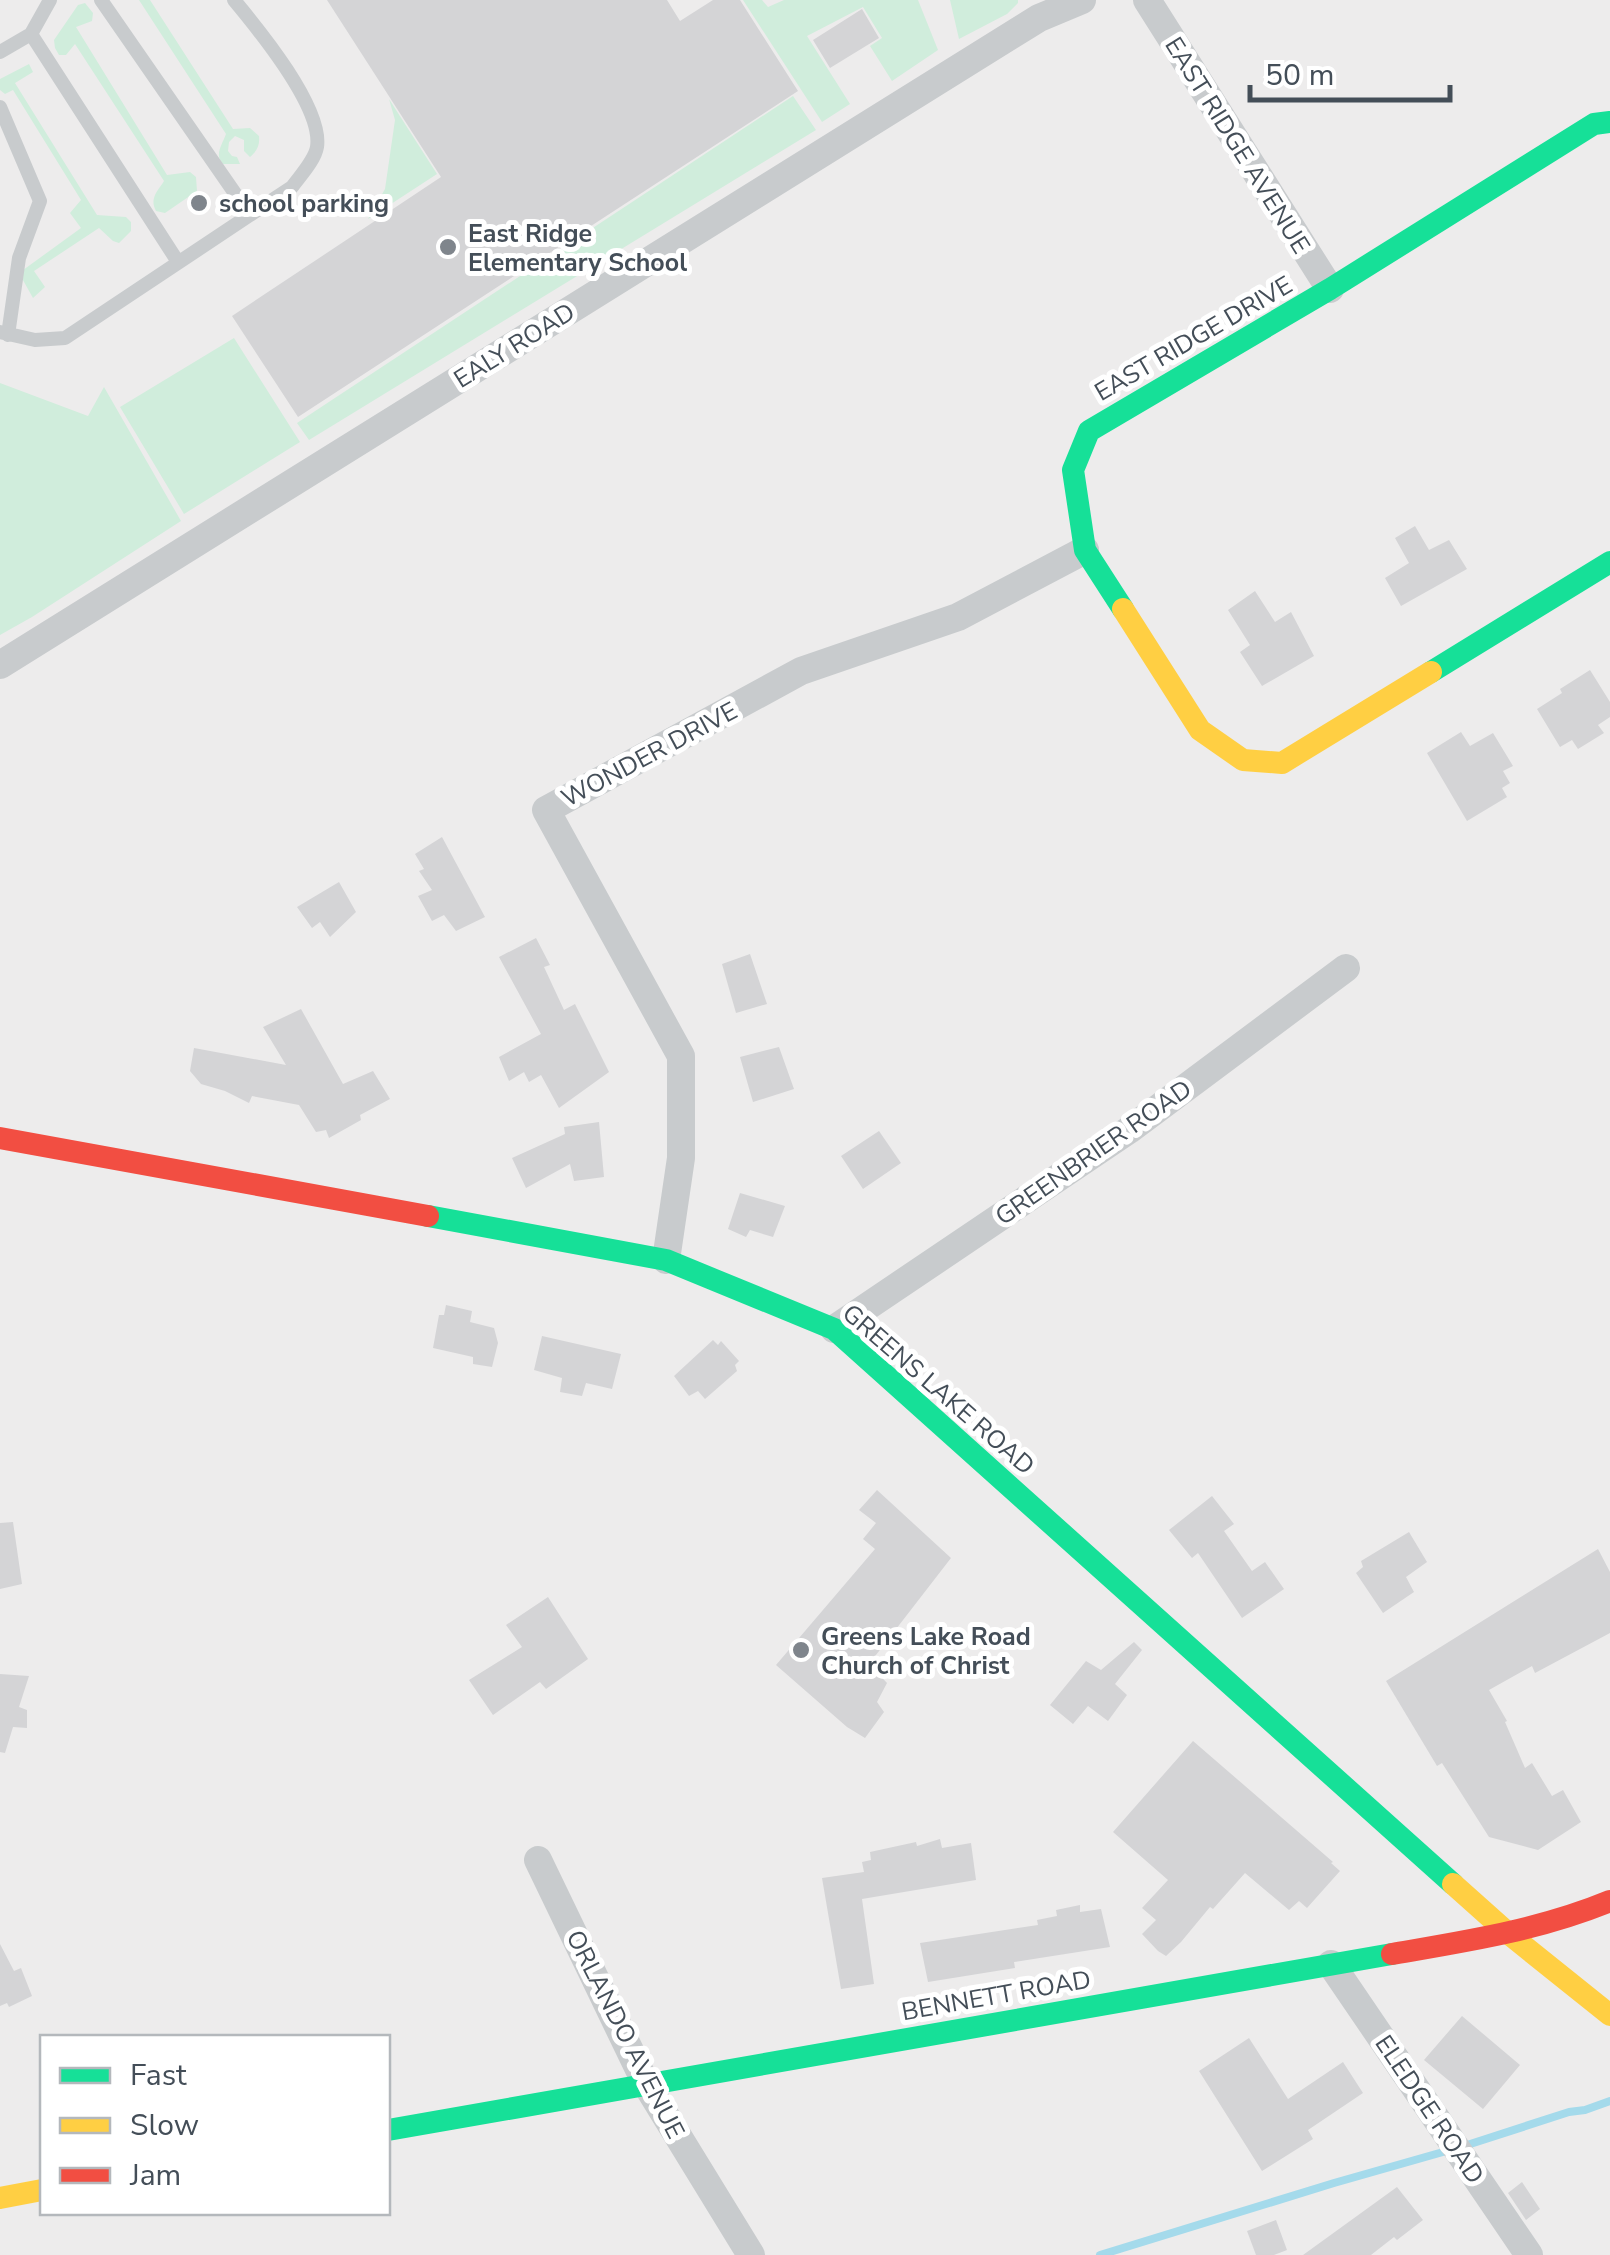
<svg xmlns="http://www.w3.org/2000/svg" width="1610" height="2255" font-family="'Nunito Sans',sans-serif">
<rect width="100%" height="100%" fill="#edecec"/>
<path fill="#d0eddc" d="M 139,0 L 150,0 L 233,129 L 250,128 L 259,136 C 260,145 257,151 250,157 L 244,151 L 244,140 L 235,136 L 229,142 L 228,151 L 232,156 L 237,157 L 240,164 L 223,164 C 214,155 222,145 226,134 Z
M 743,0 L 762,0 L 768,7 L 784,0 L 918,0 L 938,50 L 892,81 L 870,46 L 882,38 L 863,7 L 807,36 L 850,104 L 822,122 Z
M 950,0 L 1018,0 L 1018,3 L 1007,14 L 959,39 Z
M 85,3 L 93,13 L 92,21 L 76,27 L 167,175 L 190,172 L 196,177 L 197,191 L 165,213 L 156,211 C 149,198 158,191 164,181 L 75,44 L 66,55 L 59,55 L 55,48 L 54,40 L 78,5 Z
M 29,64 L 33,72 L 15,83 L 97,215 L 126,217 L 131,222 L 131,231 L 119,243 L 113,241 L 99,228 L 34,271 L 45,287 L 33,298 L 19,273 L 81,228 L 70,213 L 81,200 L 13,90 L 5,94 L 0,90 L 0,79 Z
M 793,96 L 816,130 L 309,440 L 297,423 Z
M 389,99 L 437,174 L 368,219 L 385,189 L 395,120 Z
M 234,338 L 300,442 L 184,514 L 120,407 Z
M 0,383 L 88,416 L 104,387 L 181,521 L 32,617 L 0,635 Z"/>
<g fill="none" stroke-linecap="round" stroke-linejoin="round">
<path stroke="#a4daeb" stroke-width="8" d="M 1464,2146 L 1569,2112 L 1585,2110 L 1610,2101
M 1100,2255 L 1334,2183 L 1450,2150"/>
</g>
<path fill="#d4d4d6" d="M 327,0 L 667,0 L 680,21 L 713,0 L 740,0 L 798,91 L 298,417 L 232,316 L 441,177 Z
M 862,9 L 879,38 L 830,68 L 813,40 Z
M 1415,526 L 1429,550 L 1449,540 L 1467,569 L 1401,606 L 1385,578 L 1409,563 L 1395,538 Z
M 1255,591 L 1275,622 L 1291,612 L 1314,656 L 1262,686 L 1240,652 L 1250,645 L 1228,610 Z
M 1590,670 L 1610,702 L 1610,717 L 1598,725 L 1604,733 L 1578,749 L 1572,740 L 1560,747 L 1537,709 L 1562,693 L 1560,689 Z
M 1461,732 L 1470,746 L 1493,733 L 1513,766 L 1503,771 L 1510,783 L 1502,788 L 1507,797 L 1467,821 L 1427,753 Z
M 442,837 L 485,917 L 456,931 L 444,915 L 432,921 L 418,896 L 432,890 L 419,871 L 424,869 L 415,854 Z
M 339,882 L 356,912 L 330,937 L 320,922 L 312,928 L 297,907 Z
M 536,938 L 550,965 L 544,967 L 564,1010 L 575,1004 L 609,1072 L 559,1108 L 541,1075 L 529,1082 L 524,1072 L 509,1081 L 499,1057 L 541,1034 L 499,957 Z
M 750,954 L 767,1004 L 736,1013 L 722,964 Z
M 301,1009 L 343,1084 L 373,1071 L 390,1099 L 360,1115 L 361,1120 L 329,1138 L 326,1130 L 316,1132 L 299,1105 L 252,1096 L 249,1103 L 225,1091 L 201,1084 L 190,1071 L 194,1048 L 286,1065 L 263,1027 Z
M 779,1047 L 794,1089 L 753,1102 L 740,1057 Z
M 599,1122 L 604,1177 L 574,1181 L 570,1164 L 526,1188 L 512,1158 L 565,1134 L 564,1127 Z
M 879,1131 L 901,1163 L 863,1189 L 841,1156 Z
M 740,1193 L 785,1206 L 773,1237 L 750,1230 L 746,1237 L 728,1229 Z
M 446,1305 L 472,1311 L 470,1322 L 494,1328 L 498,1343 L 492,1367 L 473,1364 L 473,1357 L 433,1348 L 439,1315 L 444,1315 Z
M 542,1336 L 621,1354 L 612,1389 L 586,1383 L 582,1396 L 560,1392 L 562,1378 L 534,1370 Z
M 713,1340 L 718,1345 L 721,1341 L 739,1361 L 735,1365 L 737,1371 L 705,1399 L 698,1391 L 689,1396 L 674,1376 Z
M 877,1490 L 951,1558 L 869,1664 L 887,1683 L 877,1702 L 884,1712 L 865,1738 L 847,1727 L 776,1665 L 875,1549 L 863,1539 L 876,1523 L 859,1510 Z
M 1212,1496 L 1234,1524 L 1224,1531 L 1252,1571 L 1265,1562 L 1284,1589 L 1242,1618 L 1198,1553 L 1192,1558 L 1169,1530 Z
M 13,1522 L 22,1584 L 0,1589 L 0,1523 Z
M 1409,1532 L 1427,1562 L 1406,1577 L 1414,1592 L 1383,1613 L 1356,1573 L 1363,1567 L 1361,1561 Z
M 1598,1549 L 1610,1572 L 1610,1633 L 1535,1673 L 1532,1666 L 1489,1690 L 1507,1721 L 1505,1722 L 1525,1768 L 1532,1763 L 1552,1796 L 1563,1790 L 1581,1822 L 1538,1850 L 1489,1837 L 1442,1763 L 1437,1766 L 1386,1681 Z
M 548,1597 L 588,1659 L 546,1689 L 540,1682 L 493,1715 L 469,1680 L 522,1647 L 506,1625 Z
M 1134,1642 L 1142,1650 L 1115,1684 L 1127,1695 L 1108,1721 L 1088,1706 L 1073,1724 L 1050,1705 L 1086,1661 L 1101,1670 Z
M 0,1674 L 29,1676 L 19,1707 L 27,1710 L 27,1728 L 13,1727 L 5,1753 L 0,1752 Z
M 1193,1741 L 1333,1862 L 1331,1863 L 1340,1871 L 1307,1908 L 1299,1901 L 1289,1910 L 1245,1873 L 1213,1909 L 1210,1907 L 1181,1942 L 1166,1956 L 1158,1951 L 1142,1934 L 1156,1920 L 1142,1908 L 1168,1880 L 1113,1832 Z
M 940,1839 L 942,1848 L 971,1843 L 976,1880 L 862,1899 L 874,1984 L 841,1989 L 822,1878 L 864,1872 L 862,1862 L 871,1860 L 870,1852 L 916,1842 L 917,1846 Z
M 1080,1905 L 1080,1912 L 1101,1909 L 1110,1947 L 1014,1962 L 1015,1968 L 928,1982 L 920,1943 L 1038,1925 L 1037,1920 L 1057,1916 L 1056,1910 Z
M 0,1944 L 14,1971 L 21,1968 L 32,1996 L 9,2007 L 7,2003 L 0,2006 Z
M 1462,2016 L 1520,2065 L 1483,2109 L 1424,2060 Z
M 1249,2038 L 1288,2099 L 1343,2062 L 1363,2093 L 1308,2130 L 1313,2139 L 1262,2171 L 1199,2071 Z
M 1522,2182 L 1540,2209 L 1526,2220 L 1508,2193 Z
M 1397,2187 L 1423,2220 L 1397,2240 L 1394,2237 L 1371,2255 L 1303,2255 Z
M 1276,2220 L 1287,2250 L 1274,2255 L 1256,2255 L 1247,2231 Z"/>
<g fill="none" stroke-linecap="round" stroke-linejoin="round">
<path stroke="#c8cbcd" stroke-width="14" d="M 101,0 L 250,215
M 31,34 L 178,262
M 0,52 L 31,34 L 50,0
M 0,107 L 40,201 L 19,258 L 8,335
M 0,332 L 35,340 L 65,338 L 292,187 C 300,176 315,160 317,147 C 323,108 259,30 234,0"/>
<path stroke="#c8cbcd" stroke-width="28" d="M 1147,0 L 1330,289
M 0,665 L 1039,18 L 1082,0
M 666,1260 L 681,1158 L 681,1056 L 546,810 L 801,671 L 958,617 L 1085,550
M 834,1329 L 1129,1130 L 1346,968
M 538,1860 L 646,2084 L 751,2255
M 1331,1964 L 1529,2255"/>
<path stroke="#16e098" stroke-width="22" d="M 1123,609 L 1085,550 L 1073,470 L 1089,431 L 1330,289 L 1594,124 L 1610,122
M 1431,672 L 1610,562
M 428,1216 L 666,1260 L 834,1329 L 1453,1884
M 388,2130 L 1392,1954"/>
<path stroke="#ffcf43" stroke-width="22" d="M 1123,609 L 1200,730 L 1243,760 L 1282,763 L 1431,672
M 1453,1884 L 1509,1934 L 1610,2015
M 0,2198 L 42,2190"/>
<path stroke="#f24e42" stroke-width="22" d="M 0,1138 L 428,1216
M 1392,1954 C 1467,1941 1540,1930 1610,1901"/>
</g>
<g fill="#7f858c" stroke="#fff" stroke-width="4">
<circle cx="199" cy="203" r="10"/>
<circle cx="448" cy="247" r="10"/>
<circle cx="801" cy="1650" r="10"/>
</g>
<g text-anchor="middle" stroke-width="10" stroke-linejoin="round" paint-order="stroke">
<g font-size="25" fill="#444e58" stroke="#fff">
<text transform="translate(1238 145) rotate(58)" y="9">EAST RIDGE AVENUE</text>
<text transform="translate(1193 338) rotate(-30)" y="9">EAST RIDGE DRIVE</text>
<text transform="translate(514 345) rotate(-32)" y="9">EALY ROAD</text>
<text transform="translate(649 754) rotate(-28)" y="9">WONDER DRIVE</text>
<text transform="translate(1093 1152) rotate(-35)" y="9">GREENBRIER ROAD</text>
<text transform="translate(939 1389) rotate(41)" y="9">GREENS LAKE ROAD</text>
<text transform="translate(996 1995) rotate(-10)" y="9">BENNETT ROAD</text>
<text transform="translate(626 2034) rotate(63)" y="9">ORLANDO AVENUE</text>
<text transform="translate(1430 2109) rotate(56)" y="9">ELEDGE ROAD</text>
</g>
<g font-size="25" font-weight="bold" fill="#444e58" stroke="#fff" text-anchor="start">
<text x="219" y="212">school parking</text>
<text x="468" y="242">East Ridge<tspan x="468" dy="29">Elementary School</tspan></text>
<text x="821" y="1645">Greens Lake Road<tspan x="821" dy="29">Church of Christ</tspan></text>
</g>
</g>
<rect x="40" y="2035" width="350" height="180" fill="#ffffff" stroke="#b4b8bc" stroke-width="2.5"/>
<rect x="60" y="2068" width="50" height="15" fill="#16e098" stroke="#b4b8bc" stroke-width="2.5"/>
<text x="130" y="2085" font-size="30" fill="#444e58">Fast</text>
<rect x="60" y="2118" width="50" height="15" fill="#ffcf43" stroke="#b4b8bc" stroke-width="2.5"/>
<text x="130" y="2135" font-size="30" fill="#444e58">Slow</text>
<rect x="60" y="2168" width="50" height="15" fill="#f24e42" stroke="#b4b8bc" stroke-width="2.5"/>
<text x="130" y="2185" font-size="30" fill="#444e58">Jam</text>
<path d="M1250 85v15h200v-15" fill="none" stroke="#444e58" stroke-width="5"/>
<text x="1265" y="85" font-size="30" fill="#444e58" stroke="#ffffff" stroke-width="8" paint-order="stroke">50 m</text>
</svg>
